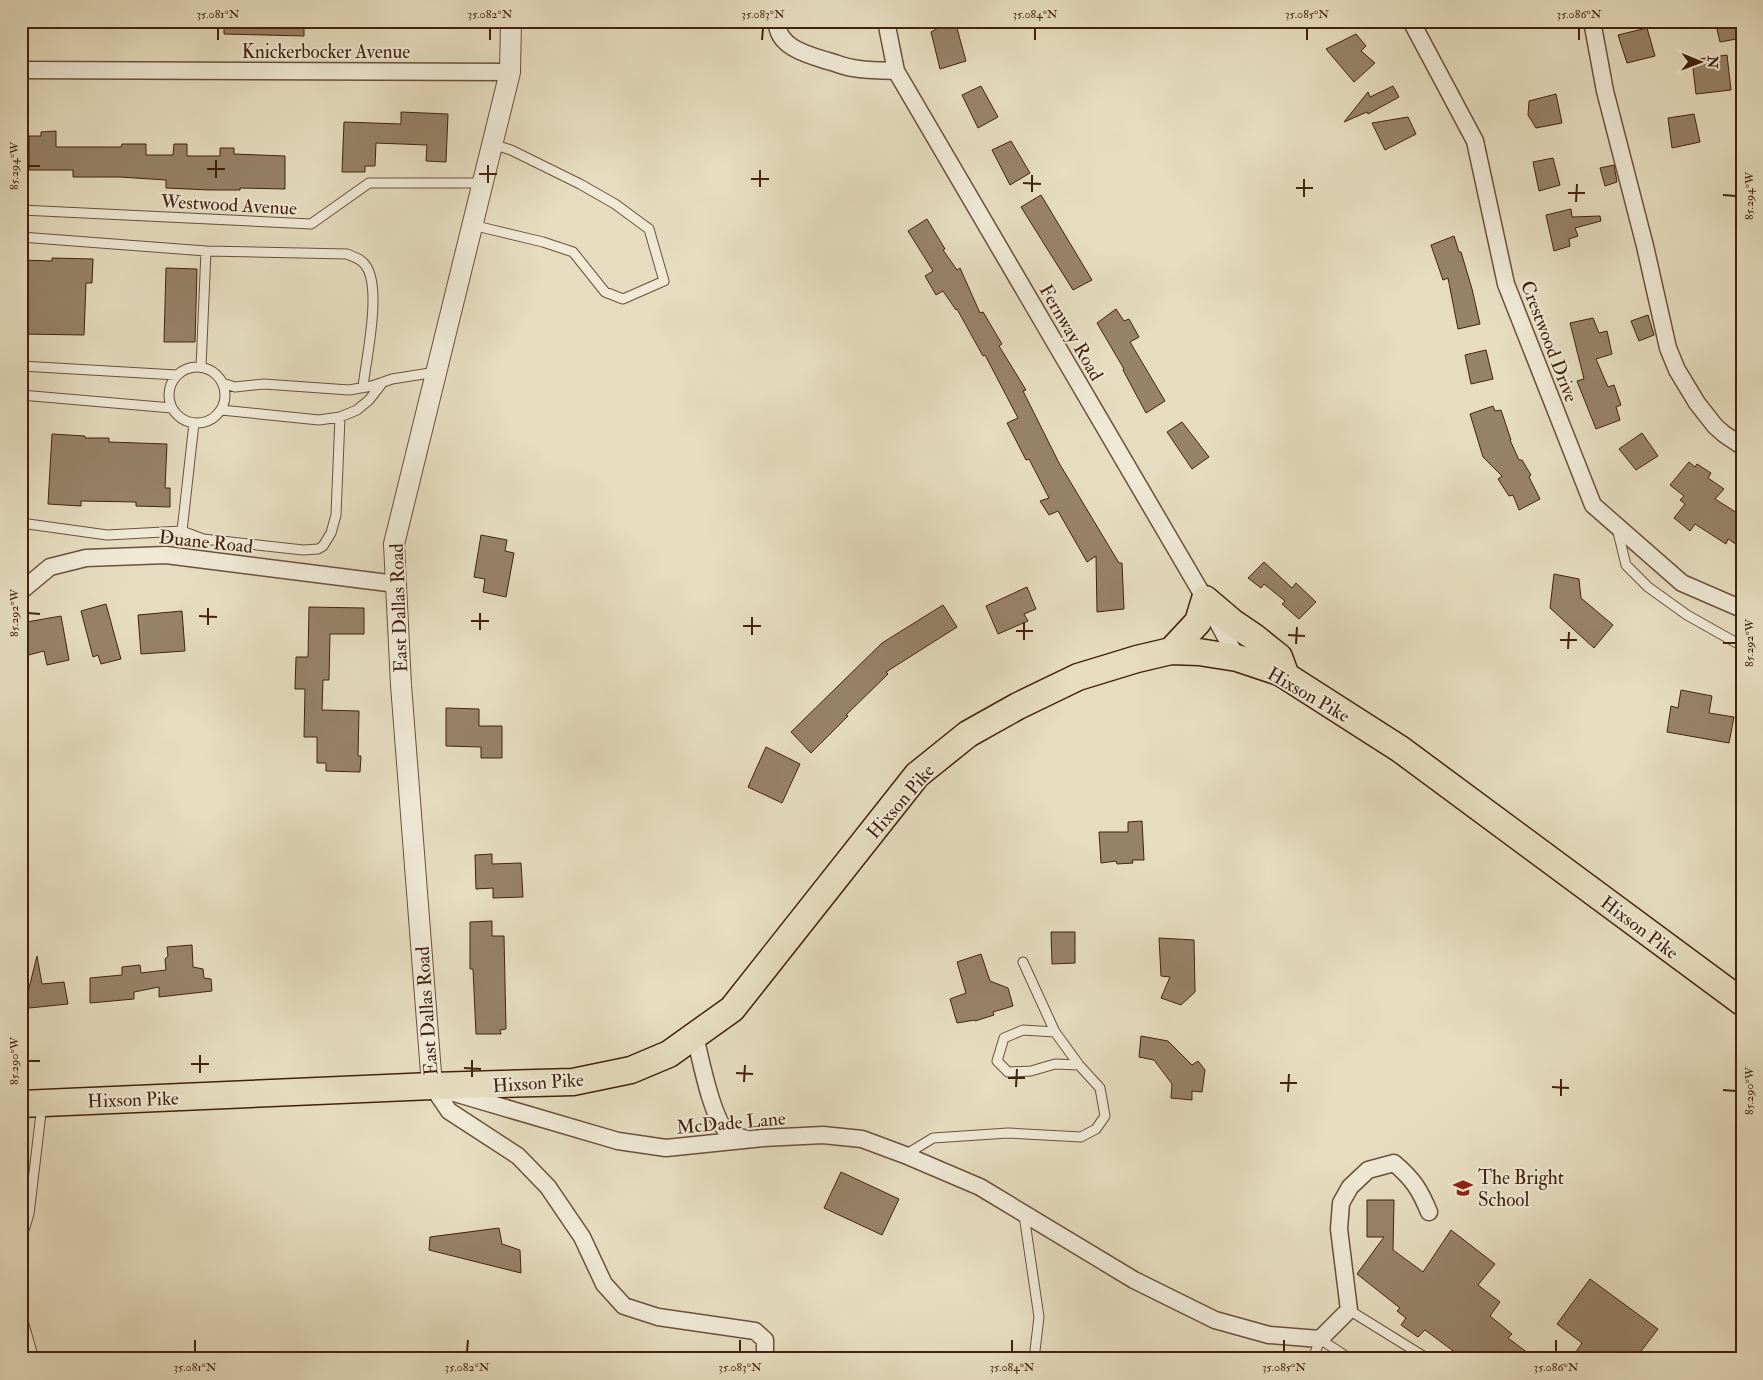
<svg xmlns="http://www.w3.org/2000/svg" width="1763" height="1380" font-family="'IM FELL Double Pica',serif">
<rect width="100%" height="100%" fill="#e6ddc0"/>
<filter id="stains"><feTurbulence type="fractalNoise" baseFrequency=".004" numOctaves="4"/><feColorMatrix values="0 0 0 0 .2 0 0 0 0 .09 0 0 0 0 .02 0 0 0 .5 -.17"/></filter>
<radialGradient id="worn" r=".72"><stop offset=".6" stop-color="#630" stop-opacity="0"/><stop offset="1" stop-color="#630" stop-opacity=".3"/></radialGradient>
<path fill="#97836a" stroke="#42220d" d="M 224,21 L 304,21 L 304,36 L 224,34 Z
M 950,21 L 955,21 L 966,61 L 940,69 L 931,32 Z
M 1715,21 L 1742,21 L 1742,38 L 1720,42 Z
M 1647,28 L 1655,56 L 1627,63 L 1618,35 Z
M 1356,34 L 1366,46 L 1361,51 L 1375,63 L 1354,82 L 1326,49 Z
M 1727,55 L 1731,90 L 1696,94 L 1692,60 Z
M 981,86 L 998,117 L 978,128 L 962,95 Z
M 1393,86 L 1399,97 L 1368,114 L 1367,112 L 1344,122 L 1368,92 L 1370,97 Z
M 1556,94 L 1562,123 L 1536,128 L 1528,115 L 1529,101 Z
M 401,112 L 448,114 L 446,162 L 426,161 L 427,145 L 376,143 L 375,166 L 365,166 L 365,172 L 342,172 L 344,122 L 401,124 Z
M 1694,114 L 1700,142 L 1672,148 L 1668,118 Z
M 1408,117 L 1416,134 L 1385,150 L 1372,123 Z
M 56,131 L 56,147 L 121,147 L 122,144 L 146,144 L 146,155 L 173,155 L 174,144 L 187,144 L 187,156 L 220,156 L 220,148 L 234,148 L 234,154 L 285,156 L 285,189 L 240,188 L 240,190 L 210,190 L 166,188 L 166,180 L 120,177 L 73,177 L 73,170 L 29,170 L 29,136 L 41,136 L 41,132 Z
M 1011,141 L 1030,173 L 1010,185 L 992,150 Z
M 1553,158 L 1560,185 L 1539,191 L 1533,162 Z
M 1614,165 L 1617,182 L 1605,186 L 1600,168 Z
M 1041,195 L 1092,280 L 1073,290 L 1021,207 Z
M 1571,209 L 1572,217 L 1600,216 L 1601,221 L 1575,228 L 1578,236 L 1569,239 L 1570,246 L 1554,251 L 1546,215 Z
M 927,219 L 945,249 L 943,250 L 957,270 L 960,268 L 980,313 L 983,312 L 1002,344 L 999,346 L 1026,390 L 1023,391 L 1059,463 L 1119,563 L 1122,563 L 1124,609 L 1097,612 L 1096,556 L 1087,562 L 1058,511 L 1049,515 L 1040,501 L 1049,498 L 1029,459 L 1026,460 L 1007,423 L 1018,418 L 985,355 L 983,356 L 957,309 L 956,310 L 943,291 L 936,295 L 925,276 L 933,271 L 908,231 Z
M 1454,236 L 1459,252 L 1461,252 L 1472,289 L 1480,324 L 1458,329 L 1448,278 L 1443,280 L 1431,245 Z
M 52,258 L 93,259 L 92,283 L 86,283 L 84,335 L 21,334 L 21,260 L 52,261 Z
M 166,268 L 197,269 L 195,342 L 164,342 Z
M 1116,309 L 1124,321 L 1129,319 L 1139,337 L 1130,342 L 1165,401 L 1146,413 L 1123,370 L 1124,369 L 1097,323 Z
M 1648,315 L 1654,335 L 1639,341 L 1631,321 Z
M 1593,318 L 1599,333 L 1607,331 L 1612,354 L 1596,359 L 1608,387 L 1614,385 L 1621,405 L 1616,407 L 1620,420 L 1596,429 L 1577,381 L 1584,379 L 1570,323 Z
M 1486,350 L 1493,379 L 1471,384 L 1465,355 Z
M 1493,406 L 1495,411 L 1501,410 L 1511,440 L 1510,440 L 1519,460 L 1522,460 L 1531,475 L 1529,477 L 1540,499 L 1519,510 L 1513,495 L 1509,496 L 1498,479 L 1502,476 L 1483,457 L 1470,414 Z
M 1182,422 L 1209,457 L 1192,469 L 1167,432 Z
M 1642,433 L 1658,456 L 1636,470 L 1619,449 Z
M 52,434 L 85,436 L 85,438 L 109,438 L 109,442 L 167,444 L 165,488 L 170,488 L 170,507 L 136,506 L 136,502 L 81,501 L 81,506 L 48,504 Z
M 1689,462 L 1695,467 L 1697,464 L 1711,473 L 1708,478 L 1724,489 L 1715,499 L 1742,516 L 1742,548 L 1728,539 L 1726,544 L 1695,524 L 1690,531 L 1674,518 L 1685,504 L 1680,500 L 1684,496 L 1670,485 Z
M 481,535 L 507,540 L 505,551 L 514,553 L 506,597 L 483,592 L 485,579 L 474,577 Z
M 1264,562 L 1292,588 L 1296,583 L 1316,602 L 1299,619 L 1282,604 L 1285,601 L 1264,584 L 1261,588 L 1248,578 Z
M 1554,574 L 1579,579 L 1581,598 L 1613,625 L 1594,648 L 1550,608 Z
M 1027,587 L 1036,609 L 1024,614 L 1028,621 L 998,634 L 986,606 Z
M 106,604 L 121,659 L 101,664 L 98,655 L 93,657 L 81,611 Z
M 943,605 L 957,627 L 886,672 L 888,674 L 846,715 L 848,716 L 811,753 L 791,732 L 882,643 Z
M 309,607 L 364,608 L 364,634 L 330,634 L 329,680 L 323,680 L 322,710 L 359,711 L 358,756 L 361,756 L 360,772 L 326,771 L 326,763 L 317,763 L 317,737 L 304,737 L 305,689 L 295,689 L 296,657 L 308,657 Z
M 182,611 L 185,651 L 141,654 L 138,615 Z
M 61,616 L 69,660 L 47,665 L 44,651 L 21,657 L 21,623 Z
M 1681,690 L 1712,696 L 1709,713 L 1734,717 L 1729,743 L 1667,732 L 1671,706 L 1678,708 Z
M 446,708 L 479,709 L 479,726 L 502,726 L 502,758 L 481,758 L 481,747 L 446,746 Z
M 766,747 L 800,764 L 782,803 L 748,787 Z
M 1142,821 L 1144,860 L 1132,860 L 1133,863 L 1117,864 L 1116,861 L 1101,863 L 1099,832 L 1128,832 L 1128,822 Z
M 492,854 L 492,864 L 521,863 L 523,897 L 493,898 L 493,888 L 476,889 L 475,855 Z
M 492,921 L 492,936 L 504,936 L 506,1029 L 500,1030 L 501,1034 L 476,1034 L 473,969 L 470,969 L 470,922 Z
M 1051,932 L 1075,932 L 1075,963 L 1052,964 Z
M 1159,938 L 1194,940 L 1195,992 L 1181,1005 L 1161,998 L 1170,977 L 1161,976 Z
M 192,945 L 193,967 L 203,969 L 204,978 L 211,979 L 212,991 L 159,997 L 159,987 L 134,992 L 134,999 L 90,1003 L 90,978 L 122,975 L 122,967 L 140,965 L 141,973 L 166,970 L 165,959 L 168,956 L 167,947 Z
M 981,954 L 990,981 L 1008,988 L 1013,1006 L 993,1012 L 994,1015 L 975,1021 L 975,1020 L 957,1023 L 950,999 L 966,993 L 957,962 Z
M 37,956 L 42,984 L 64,982 L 68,1004 L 29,1008 L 27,996 Z
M 1141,1036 L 1168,1041 L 1192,1065 L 1198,1061 L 1205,1070 L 1202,1092 L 1192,1091 L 1192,1100 L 1171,1098 L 1172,1084 L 1154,1060 L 1139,1057 Z
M 841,1172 L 899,1199 L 882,1235 L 824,1208 Z
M 1367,1200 L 1394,1200 L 1393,1250 L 1423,1272 L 1451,1230 L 1495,1264 L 1478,1285 L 1500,1302 L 1490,1316 L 1512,1334 L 1508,1338 L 1536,1359 L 1452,1359 L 1456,1353 L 1425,1330 L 1418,1337 L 1401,1325 L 1406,1318 L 1397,1311 L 1400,1308 L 1357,1274 L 1384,1237 L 1367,1237 Z
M 499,1228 L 502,1244 L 520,1250 L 521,1273 L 429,1250 L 430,1237 Z
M 1590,1279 L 1658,1329 L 1635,1359 L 1571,1359 L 1582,1343 L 1557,1324 Z"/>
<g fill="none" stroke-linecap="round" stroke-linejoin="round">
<defs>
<path id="service" d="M 21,210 L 311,224 L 369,183 L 482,183
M 472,225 L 543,242 L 573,252 L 605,292 L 623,299 L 664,281 L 649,229 L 615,204 L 580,184 L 511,150 L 492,144
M 21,237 L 206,251 L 347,254 C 354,257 362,259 366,266 C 382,289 366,359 363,387
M 21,366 L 177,375
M169 395a28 28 0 1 1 56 0a28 28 0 1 1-56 0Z
M 201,367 L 206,251
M 222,383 L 235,387 L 264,384 L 349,390 L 372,386 L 392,379 L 436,372
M 21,395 L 172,408
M 221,410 L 319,420 L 340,417 L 357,410 L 369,400 L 383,382
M 21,523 L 107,535 L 182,531 L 203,539 L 303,550 L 318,549 L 323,546 L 331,533 L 336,515 L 340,417
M 1617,528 L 1626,565 L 1648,587 L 1687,615 L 1742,646
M 182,531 L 194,423
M 1055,1032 L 1023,1030 L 1004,1038 L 997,1061 L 1008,1072 L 1031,1071 L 1055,1064 L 1079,1065
M 905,1155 L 933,1138 L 1008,1133 L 1081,1137 L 1096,1129 L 1105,1116 L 1100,1088 L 1079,1065 L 1055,1032 L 1023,962
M 1024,1215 L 1039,1317 L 1034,1359
M 21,1240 L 29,1214 L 42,1105
M 1349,1310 L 1428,1359
M 21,1314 L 34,1359
M 1313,1359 L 1320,1339 L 1350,1359"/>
<path id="minor" d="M 777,21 C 776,47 808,55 828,61 C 836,63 845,67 853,68 C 867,71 882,70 896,71
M 886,21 L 896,71 L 1205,599 L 1237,658
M 1411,21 L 1475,141 L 1506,284 L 1593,505 L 1682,583 L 1742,609
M 1592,21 L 1605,91 L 1645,246 L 1668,348 L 1677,370 L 1697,403 L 1715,426 L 1724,434 L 1742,446
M 21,70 L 510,72
M 21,591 L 50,567 L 86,558 L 166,555 L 396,584
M 695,1036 C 700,1056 712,1121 728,1132 C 733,1136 741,1137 747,1139
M 432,1086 L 449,1111 L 518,1156 L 548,1187 L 582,1237 L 604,1284 L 624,1306 L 658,1317 L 755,1331 L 765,1340 L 765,1359
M 451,1092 L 618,1141 L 666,1148 L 763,1138 L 823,1135 L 862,1139 L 905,1155 L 980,1187 L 1134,1280 L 1215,1320 L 1269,1335 L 1320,1339 L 1349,1310 L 1339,1229 L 1341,1203 L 1350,1187 L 1368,1170 L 1394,1163 C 1413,1179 1420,1190 1429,1212"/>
<path id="tertiary" d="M 432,1086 L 401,685 L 394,544 L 510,72 L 511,21"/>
<path id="primary" d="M 1171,651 L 1198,622 L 1205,599 L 1232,622 L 1254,637 L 1279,657 L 1286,676
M 21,1104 L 432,1086 L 573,1082 L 631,1070 L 669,1054 L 732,1009 L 917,775 L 968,734 L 1018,706 L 1078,677 L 1137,659 L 1171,651 L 1199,652 L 1237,658 L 1279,672 L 1286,676 L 1400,749 L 1742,1002"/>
</defs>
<use href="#service" stroke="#6b513a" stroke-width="11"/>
<use href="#minor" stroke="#6b513a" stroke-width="19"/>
<use href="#tertiary" stroke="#6b513a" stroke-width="22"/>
<use href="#primary" stroke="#42220d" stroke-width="29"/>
<use href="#service" stroke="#efe9d6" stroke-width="9"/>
<use href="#minor" stroke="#efe9d6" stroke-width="16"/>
<use href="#tertiary" stroke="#efe9d6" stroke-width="20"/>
<use href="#primary" stroke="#e6ddc0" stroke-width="26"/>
</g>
<path fill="none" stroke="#42220d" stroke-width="2" d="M 218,40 L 218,28M 490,40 L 490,28M 762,40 L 763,28M 1035,40 L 1035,28M 1307,40 L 1307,28M 1579,40 L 1579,28M 28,166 L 40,166M 207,169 L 225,169M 479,174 L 497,174M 216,178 L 216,160M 751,179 L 769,179M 488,183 L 488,165M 1023,183 L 1041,184M 760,187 L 760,170M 1296,188 L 1313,188M 1032,192 L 1032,175M 1568,193 L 1585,193M 1723,195 L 1736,196M 1304,197 L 1304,179M 1576,202 L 1577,184M 28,613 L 40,614M 199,616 L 217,617M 471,621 L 489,621M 208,625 L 208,608M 743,626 L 761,626M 480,630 L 480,613M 1016,631 L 1033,631M 752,635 L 752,617M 1288,635 L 1305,636M 1024,640 L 1024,622M 1560,640 L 1577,640M 1723,643 L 1736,643M 1296,644 L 1297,627M 1568,649 L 1569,632M 28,1061 L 40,1061M 191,1064 L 209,1064M 464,1068 L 481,1069M 200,1073 L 200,1055M 736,1073 L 753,1074M 472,1077 L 472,1060M 1008,1078 L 1025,1078M 744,1082 L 745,1065M 1280,1083 L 1297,1083M 1016,1087 L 1017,1069M 1552,1087 L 1569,1088M 1723,1090 L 1736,1091M 1288,1092 L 1289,1074M 1561,1096 L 1561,1079M 195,1352 L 195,1340M 467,1352 L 468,1340M 740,1352 L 740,1340M 1012,1352 L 1012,1340M 1284,1352 L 1284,1340M 1556,1352 L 1556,1340"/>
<defs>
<symbol id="school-bare" viewBox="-9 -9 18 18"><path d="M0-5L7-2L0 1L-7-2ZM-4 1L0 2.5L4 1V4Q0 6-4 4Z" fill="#8f2418" stroke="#efe9d6" stroke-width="2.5" paint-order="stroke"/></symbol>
</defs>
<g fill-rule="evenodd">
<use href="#school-bare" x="1449" y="1174" width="28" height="28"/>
</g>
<g text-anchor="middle" stroke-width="4" stroke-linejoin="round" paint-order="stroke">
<g font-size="19" fill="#42220d" stroke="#efe9d6">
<text x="326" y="58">Knickerbocker Avenue</text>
<text transform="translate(229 204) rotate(3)" y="7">Westwood Avenue</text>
<text transform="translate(1072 332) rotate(60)" y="7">Fernway Road</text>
<text transform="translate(1550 341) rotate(69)" y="7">Crestwood Drive</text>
<text transform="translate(206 541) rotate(6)" y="7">Duane Road</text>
<text transform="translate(398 608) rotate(-92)" y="7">East Dallas Road</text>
<text transform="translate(1309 694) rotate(30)" y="7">Hixson Pike</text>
<text transform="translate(900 801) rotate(-49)" y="7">Hixson Pike</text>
<text transform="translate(1640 927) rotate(37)" y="7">Hixson Pike</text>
<text transform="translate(426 1011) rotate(-94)" y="7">East Dallas Road</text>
<text transform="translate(538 1082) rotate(-4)" y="7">Hixson Pike</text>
<text transform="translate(133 1099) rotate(-2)" y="7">Hixson Pike</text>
<text transform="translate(731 1122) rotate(-5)" y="7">McDade Lane</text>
</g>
<g font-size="19" fill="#42220d" stroke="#efe9d6" text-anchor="start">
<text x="1478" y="1184">The Bright<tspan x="1478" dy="22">School</tspan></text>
</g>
</g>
<rect width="1763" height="1380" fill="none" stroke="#e6ddc0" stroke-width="55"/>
<g transform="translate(1700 62) rotate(91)" stroke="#efe9d6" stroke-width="4" paint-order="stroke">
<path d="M0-4L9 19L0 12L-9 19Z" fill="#42220d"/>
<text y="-8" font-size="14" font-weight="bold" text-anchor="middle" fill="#42220d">N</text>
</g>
<rect x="28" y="28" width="1708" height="1324" fill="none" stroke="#42220d" stroke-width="2"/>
<g font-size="12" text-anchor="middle" fill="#42220d">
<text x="218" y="18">35.081°N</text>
<text x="490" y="18">35.082°N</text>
<text x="763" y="18">35.083°N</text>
<text x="1035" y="18">35.084°N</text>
<text x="1307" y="18">35.085°N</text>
<text x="1579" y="18">35.086°N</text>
<text transform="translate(14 166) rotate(-90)" y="4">85.294°W</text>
<text transform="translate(1749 196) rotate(-90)" y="4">85.294°W</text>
<text transform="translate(14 613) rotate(-90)" y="4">85.292°W</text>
<text transform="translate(1749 643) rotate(-90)" y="4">85.292°W</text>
<text transform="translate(14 1061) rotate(-90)" y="4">85.290°W</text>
<text transform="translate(1749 1091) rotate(-90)" y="4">85.290°W</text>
<text x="195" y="1371">35.081°N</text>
<text x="467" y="1371">35.082°N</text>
<text x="740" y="1371">35.083°N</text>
<text x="1012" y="1371">35.084°N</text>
<text x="1284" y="1371">35.085°N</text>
<text x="1556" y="1371">35.086°N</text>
</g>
<rect width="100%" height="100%" filter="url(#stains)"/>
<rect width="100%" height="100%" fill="url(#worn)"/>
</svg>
